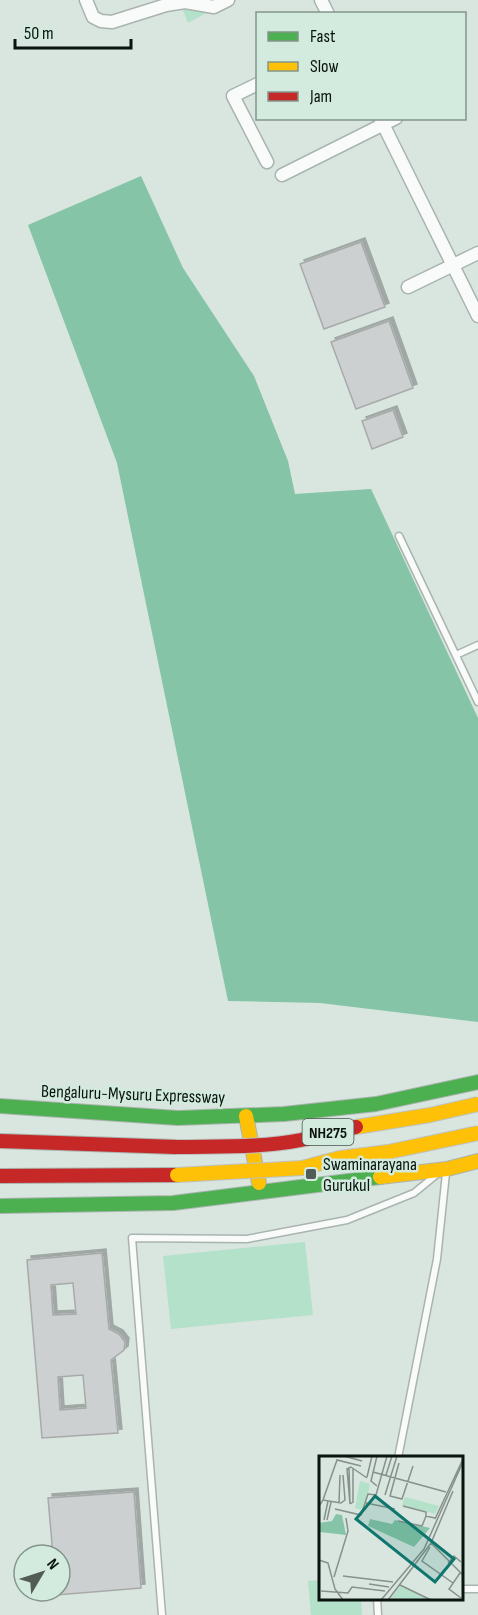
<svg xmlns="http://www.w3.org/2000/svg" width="478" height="1615" font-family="'Sofia Sans Condensed',sans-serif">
<defs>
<filter id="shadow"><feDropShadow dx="4" dy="-4" stdDeviation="0" flood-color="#0004"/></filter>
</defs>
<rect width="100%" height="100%" fill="#d9e5df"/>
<path fill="#b3e1ca" d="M 179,0 L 230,0 L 188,23 Z
M 305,1242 L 313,1315 L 171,1329 L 163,1256 Z
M 320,1580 L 320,1598 L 361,1599 L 362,1615 L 311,1615 L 308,1581 Z"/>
<path fill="#85c4a6" d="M 141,176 L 183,268 L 254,376 L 288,461 L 295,494 L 371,489 L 478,718 L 478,1022 L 320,1003 L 228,1001 L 117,463 L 28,225 Z"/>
<path fill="#cdd0d0" stroke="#a8aaaa" stroke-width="1.5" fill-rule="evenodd" filter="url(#shadow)" d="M 361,242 L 385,307 L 324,329 L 300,264 Z
M 389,321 L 413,388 L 356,409 L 331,342 Z
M 393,410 L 403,437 L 372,449 L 362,421 Z
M 102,1253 L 109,1329 L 119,1334 L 125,1342 L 124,1350 L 111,1360 L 118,1433 L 42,1438 L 27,1260 ZM 73,1283 L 76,1314 L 53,1315 L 51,1285 ZM 83,1375 L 86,1408 L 60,1410 L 58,1377 Z
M 134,1492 L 141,1588 L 56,1595 L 56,1591 L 60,1591 L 60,1555 L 53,1555 L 48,1498 Z"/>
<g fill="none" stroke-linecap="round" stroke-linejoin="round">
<defs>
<path id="lane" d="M 399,536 L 478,702
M 456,655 L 478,645
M 398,1458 L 437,1259 L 446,1173
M 462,1589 L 478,1589
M 377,1598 L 378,1615
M 162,1615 L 132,1238 L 247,1239 L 347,1220 L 414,1193 L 436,1175"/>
<path id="street" d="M 86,0 L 93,17 L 101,21 L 112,22 L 166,5 L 185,2 L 214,7 L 228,0
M 321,0 L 328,14
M 258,84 L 233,96 L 267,162
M 380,118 L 478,316
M 282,175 L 396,118
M 408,287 L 478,253"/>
<path id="fast" d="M 0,1106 L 178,1118 L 284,1114 L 376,1104 L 478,1082
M 0,1206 L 173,1203 L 380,1177"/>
<path id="slow" d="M 246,1116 L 259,1183
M 380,1177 L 447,1169 L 478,1161"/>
<path id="jam" d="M 0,1141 L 176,1147
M 0,1176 L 177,1175"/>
</defs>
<use href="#lane" stroke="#aab4af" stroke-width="9"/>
<use href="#street" stroke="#aab4af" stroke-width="15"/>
<use href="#fast" stroke="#aab4af" stroke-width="16"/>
<use href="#slow" stroke="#aab4af" stroke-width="16"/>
<use href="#jam" stroke="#aab4af" stroke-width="16"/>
<use href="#lane" stroke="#f9fbfa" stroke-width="6"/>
<use href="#street" stroke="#f9fbfa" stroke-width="12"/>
<use href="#fast" stroke="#4caf50" stroke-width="14"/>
<use href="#slow" stroke="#ffc107" stroke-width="14"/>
<use href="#jam" stroke="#c62828" stroke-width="14"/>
<defs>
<path id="slow-bridge" d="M 356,1127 L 430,1115 L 478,1104
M 177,1175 L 302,1168 L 340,1158 L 388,1152 L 478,1133"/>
<path id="jam-bridge" d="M 176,1147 C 217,1146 261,1148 301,1140 C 320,1136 337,1130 356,1127"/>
</defs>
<use href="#slow-bridge" stroke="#bcc2bf" stroke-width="16" stroke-linecap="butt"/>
<use href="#jam-bridge" stroke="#bcc2bf" stroke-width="16" stroke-linecap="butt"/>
<use href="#slow-bridge" stroke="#ffc107" stroke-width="14"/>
<use href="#jam-bridge" stroke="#c62828" stroke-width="14"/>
</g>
<rect fill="#525c57" stroke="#d3ebde" stroke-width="2" x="305" y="1168" width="12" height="12" rx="3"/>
<g text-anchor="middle" stroke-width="5" stroke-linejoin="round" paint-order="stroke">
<rect fill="#d3ebde" stroke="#46544c" stroke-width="1.5" x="302.5" y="1119" width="51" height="26" rx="4.5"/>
<g font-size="16" font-weight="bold" fill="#0a130e">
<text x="328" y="1138">NH275</text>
</g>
<g font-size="18" fill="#0a130e" stroke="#d3ebde">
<text transform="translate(133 1094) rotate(2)" y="6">Bengaluru-Mysuru Expressway</text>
</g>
<g font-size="18" fill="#0a130e" stroke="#d3ebde" text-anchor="start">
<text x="323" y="1170">Swaminarayana<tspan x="323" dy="21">Gurukul</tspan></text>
</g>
</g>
<g transform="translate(319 1456)">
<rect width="144" height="144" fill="#d9e5df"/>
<path d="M 41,25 L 51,28 L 46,55 L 36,52 ZM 86,41 L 120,50 L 116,58 L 83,49 ZM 81,130 L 111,144 L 72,142 Z" fill="#b3e1ca"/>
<path d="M 17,58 L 23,59 L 27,79 L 1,76 L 0,67 L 13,65 ZM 51,63 L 73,68 L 76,64 L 111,72 L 95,91 L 49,70 Z" fill="#85c4a6"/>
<path fill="none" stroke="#86918b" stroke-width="1.5" d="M 25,0 L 43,5M 58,0 L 52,25 L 58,30M 80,7 L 71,40 L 83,43 L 94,10M 30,11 L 31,48M 54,16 L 127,36M 67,19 L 73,0M 48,21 L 53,0M 66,39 L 78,0M 4,44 L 18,4 L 42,10M 20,47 L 21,19M 47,47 L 76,53M 31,48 L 28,13 L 32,11 L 48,22M 31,48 L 34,46 L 34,12M 0,50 L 4,44 L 22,47 L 26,44 L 24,19M 84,50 L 107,56 L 107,60M 16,53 L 42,59 L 49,38 L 57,39 L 68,0M 116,63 L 144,3M 5,64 L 9,45M 8,64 L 12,46M 79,65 L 103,70 L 107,60 L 116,62M 112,87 L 144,119M 111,91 L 103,105 L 134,127M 0,104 L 9,107 L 16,133 L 24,144M 129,107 L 135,100 L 142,106M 141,117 L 130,133 L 142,142M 24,120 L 74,126M 15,121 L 29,75 L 27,62M 50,128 L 70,131M 81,129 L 112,144M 2,135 L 29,137 L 33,131 L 66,135M 62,144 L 105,93 L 144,6M 69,144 L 112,87 L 134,35"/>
<path fill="#0f766e" fill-opacity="0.15" stroke="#0f766e" stroke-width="3" d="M 56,40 L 135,103 L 116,126 L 37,63 Z"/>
<rect width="144" height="144" fill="none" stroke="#0a130e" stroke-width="3"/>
</g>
<rect x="256" y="12" width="210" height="108" fill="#d3ebde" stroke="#83958b" stroke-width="1.5"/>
<rect x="268" y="32" width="30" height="9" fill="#4caf50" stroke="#83958b" stroke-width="1.5"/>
<text x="310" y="42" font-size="18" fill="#0a130e">Fast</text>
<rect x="268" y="62" width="30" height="9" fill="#ffc107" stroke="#83958b" stroke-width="1.5"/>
<text x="310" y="72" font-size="18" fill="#0a130e">Slow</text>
<rect x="268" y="92" width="30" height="9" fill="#c62828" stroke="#83958b" stroke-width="1.5"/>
<text x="310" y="102" font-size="18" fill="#0a130e">Jam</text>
<g transform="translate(42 1573) rotate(51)"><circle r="28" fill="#d3ebde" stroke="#83958b" stroke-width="1.5"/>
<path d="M0-4.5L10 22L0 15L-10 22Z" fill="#525c57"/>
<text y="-9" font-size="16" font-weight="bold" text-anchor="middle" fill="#0a130e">N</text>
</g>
<path d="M15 39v9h116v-9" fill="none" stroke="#0a130e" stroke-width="3"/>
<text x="24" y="39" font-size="18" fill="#0a130e" stroke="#d3ebde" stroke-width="4.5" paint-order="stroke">50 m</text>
</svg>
